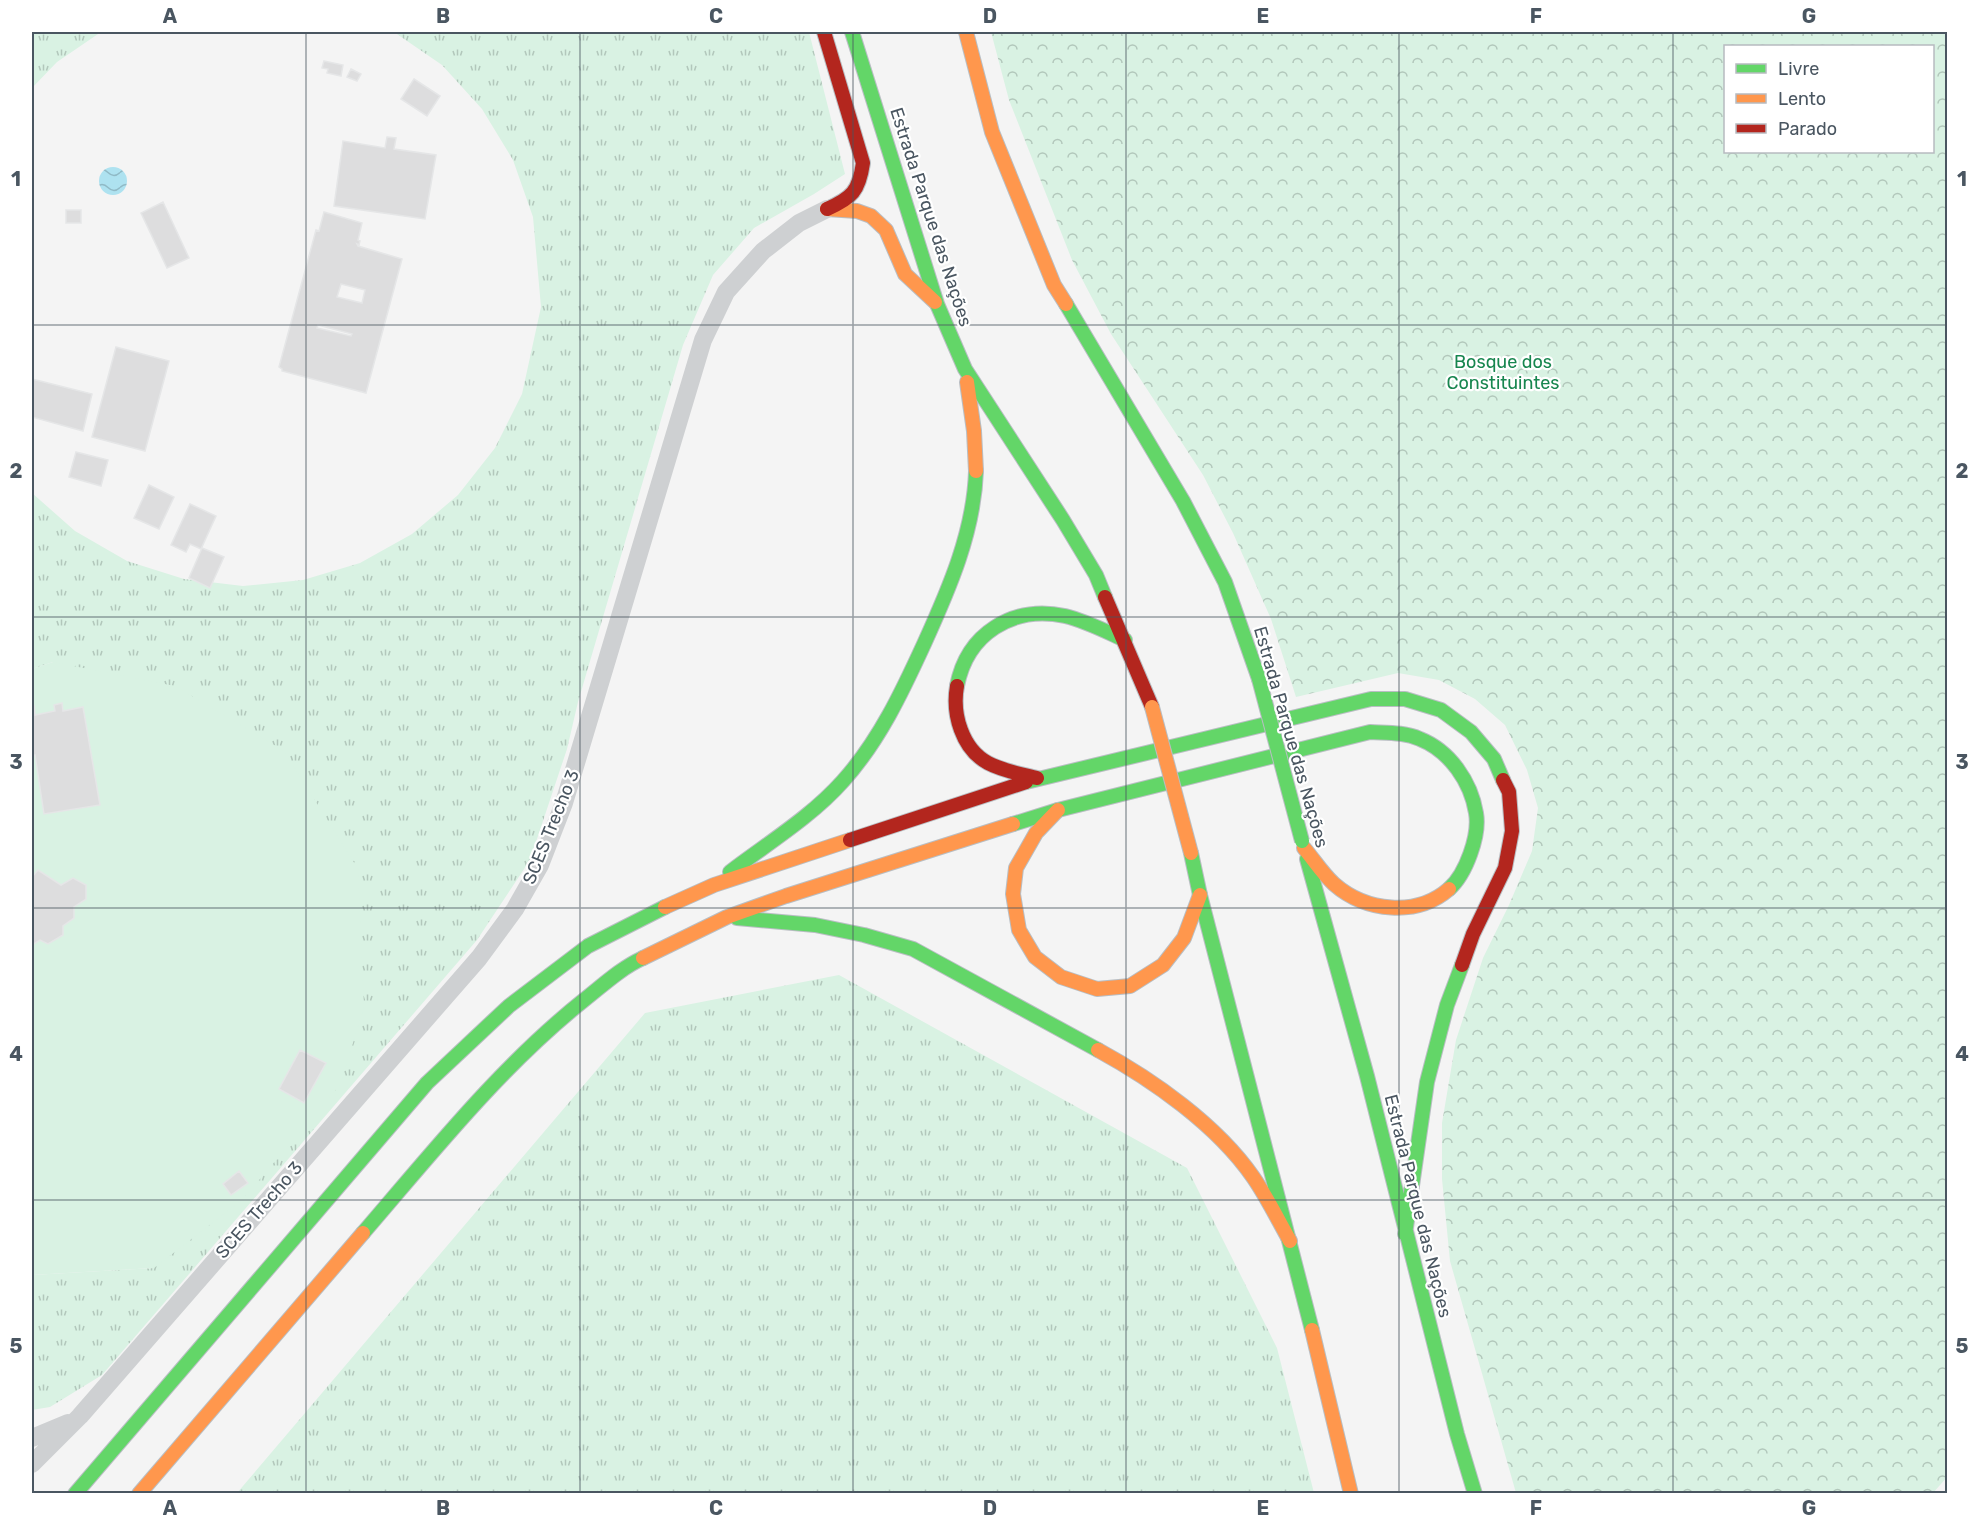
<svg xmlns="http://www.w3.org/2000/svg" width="1979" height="1525" font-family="Rubik,sans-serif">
<defs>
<pattern id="grass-tufts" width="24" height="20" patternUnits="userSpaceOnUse" patternTransform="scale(1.5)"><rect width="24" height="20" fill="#d9f2e3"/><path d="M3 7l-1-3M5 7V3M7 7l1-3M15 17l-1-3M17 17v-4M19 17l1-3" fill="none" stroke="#b2c7bb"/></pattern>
<pattern id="park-crowns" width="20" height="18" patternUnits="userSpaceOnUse" patternTransform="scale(1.5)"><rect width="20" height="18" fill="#d9f2e3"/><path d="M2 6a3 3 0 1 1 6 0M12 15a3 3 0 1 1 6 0" fill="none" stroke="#b2c7bb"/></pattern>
<pattern id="water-waves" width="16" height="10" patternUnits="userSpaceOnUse" patternTransform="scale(1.5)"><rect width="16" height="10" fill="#aee2f0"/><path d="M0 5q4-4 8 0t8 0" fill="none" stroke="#90bac6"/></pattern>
</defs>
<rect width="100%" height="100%" fill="#f4f4f4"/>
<path fill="url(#grass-tufts)" d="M 32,32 L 101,32 L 57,62 L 32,88 Z
M 394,32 L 809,32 L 845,174 L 814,194 L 754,228 L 713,275 L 683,345 L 578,702 L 567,749 L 530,860 L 477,940 L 102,1375 L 50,1407 L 32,1410 L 32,1275 L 154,1268 L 53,662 L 32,669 L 32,493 L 75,531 L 127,561 L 184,579 L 243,586 L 303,580 L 360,563 L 412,534 L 458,495 L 495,448 L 522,394 L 541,307 L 533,217 L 513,160 L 482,109 L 442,65 Z
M 839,975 L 1187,1168 L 1277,1348 L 1314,1493 L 237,1493 L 645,1013 Z"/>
<path fill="url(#park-crowns)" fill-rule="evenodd" d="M 991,32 L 1947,32 L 1948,1476 L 1933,1493 L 1516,1493 L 1450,1261 L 1442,1179 L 1442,1123 L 1456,1040 L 1483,958 L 1509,905 L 1532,851 L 1538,808 L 1527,770 L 1505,725 L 1475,699 L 1439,680 L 1398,673 L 1296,697 L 1271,619 L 1233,533 L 1203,475 L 1111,334 L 1072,260 L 1009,100 ZM 1726,46 L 1932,46 L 1932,152 L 1726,152 Z"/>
<path fill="#d9f2e3" d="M 53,662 L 175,686 L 284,751 L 358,869 L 364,1007 L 340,1085 L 242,1200 L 154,1268 L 32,1275 L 32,669 Z"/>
<path fill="url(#water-waves)" d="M99 181a14 14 0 1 1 28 0a14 14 0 1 1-28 0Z"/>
<path fill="#ddddde" stroke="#e5e6e7" stroke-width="1.5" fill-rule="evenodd" d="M 324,61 L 343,65 L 341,76 L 327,73 L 328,69 L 322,68 Z
M 351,69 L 361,74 L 357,81 L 347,77 Z
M 414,79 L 440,96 L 427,116 L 401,99 Z
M 387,137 L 396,138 L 394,149 L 436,155 L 425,219 L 334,206 L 343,141 L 385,148 Z
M 163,202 L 189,258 L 167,268 L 141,213 Z
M 66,210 L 81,210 L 81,223 L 66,223 Z
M 324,212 L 362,223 L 358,240 L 360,241 L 359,245 L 357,244 L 358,246 L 402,259 L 366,393 L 282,371 L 282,369 L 279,367 L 316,230 L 319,231 ZM 341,284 L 365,290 L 362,303 L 337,297 ZM 318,325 L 352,334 L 351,336 L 317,328 Z
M 116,347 L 169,361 L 145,451 L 92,437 Z
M 32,379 L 92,394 L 83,431 L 32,417 Z
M 76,452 L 108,460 L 101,486 L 69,477 Z
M 149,485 L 174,497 L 159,529 L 134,518 Z
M 190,504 L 216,516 L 201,549 L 190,544 L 186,552 L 171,545 Z
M 202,548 L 224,557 L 210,588 L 189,578 Z
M 62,703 L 63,711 L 83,707 L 100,805 L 44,814 L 35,755 L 32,756 L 32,707 L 34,706 L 35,715 L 55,711 L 54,705 Z
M 38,870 L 61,885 L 73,878 L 86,885 L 86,899 L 74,907 L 74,918 L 63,926 L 63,935 L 48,944 L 40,940 L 32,945 L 32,877 Z
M 300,1050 L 326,1063 L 304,1103 L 279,1089 Z
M 239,1171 L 248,1183 L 231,1195 L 223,1184 Z"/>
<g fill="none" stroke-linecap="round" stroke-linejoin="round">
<defs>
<path id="fast" d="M 852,32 L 937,304 L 965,369 L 1063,520 L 1096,575 L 1105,597
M 1066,304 L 1183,501 L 1225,582 L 1259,679
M 957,686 C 967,634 1012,605 1065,616 C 1086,621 1105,631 1125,640
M 1026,782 L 1371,699 L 1405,699 L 1441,710 L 1471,732 L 1494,759 L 1503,780
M 1013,824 L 1058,810 L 1370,732 C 1387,733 1404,732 1420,739 C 1450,751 1471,782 1476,813 C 1480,835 1466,874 1449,889
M 1191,853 L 1200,895 L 1312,1330
M 1307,859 L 1367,1076 L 1457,1434 L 1475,1494
M 730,872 C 768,843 811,817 843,781 C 879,741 902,692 924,644 C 949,589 974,532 976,471
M 737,918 L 815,925 L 864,935 L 913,949 L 1098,1050
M 363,1233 C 432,1153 500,1067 584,1000 C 603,985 621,968 643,958
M 1405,1234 L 1427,1082 L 1447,1005 L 1462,965
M 75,1494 L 427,1083 L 509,1006 L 588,946 L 665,907"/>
<path id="slow" d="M 966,32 L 992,132 L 1054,285 L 1066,304
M 827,209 L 857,211 L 871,216 L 886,230 L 905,274 L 935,302
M 967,382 L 974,431 L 976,471
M 1058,810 L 1036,833 L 1016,868 L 1013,894 L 1019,930 L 1035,957 L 1061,977 L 1097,989 L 1130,986 L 1163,965 L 1184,938 L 1200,895
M 1304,848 C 1314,860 1323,874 1334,884 C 1366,912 1417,917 1449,889
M 665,907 L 714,885 L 850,840
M 643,958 L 727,917 L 786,896 L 1013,824
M 1098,1050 C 1153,1080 1217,1125 1253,1177 C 1267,1197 1278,1220 1290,1241
M 1312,1330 L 1351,1494
M 139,1494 L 363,1233"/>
<path id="jam" d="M 824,32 L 863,163 C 859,191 852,198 827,209
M 1105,597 L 1152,707
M 957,686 C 952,714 962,749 988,763 C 1003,771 1021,774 1037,778
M 850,840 L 1026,782
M 1462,965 L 1473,934 L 1505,868 L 1512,831 L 1509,792 L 1503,780"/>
</defs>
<use href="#fast" stroke="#b9bec3" stroke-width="16"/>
<use href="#slow" stroke="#b9bec3" stroke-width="16"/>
<use href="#jam" stroke="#b9bec3" stroke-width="16"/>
<path stroke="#ced0d2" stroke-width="18" d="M 32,1438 L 68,1423
M 32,1464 L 80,1416 L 479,958 L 515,909 L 540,865 L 564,803 L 703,340 L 726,292 L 763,251 L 799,223 L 827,209"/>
<use href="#fast" stroke="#63d668" stroke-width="14"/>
<use href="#slow" stroke="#ff974d" stroke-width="14"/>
<use href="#jam" stroke="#b3261e" stroke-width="14"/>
<defs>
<path id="fast-bridge" d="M 1259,679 L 1302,841"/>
<path id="slow-bridge" d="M 1152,707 L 1191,853"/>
</defs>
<use href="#fast-bridge" stroke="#b9bec3" stroke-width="16" stroke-linecap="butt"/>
<use href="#slow-bridge" stroke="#b9bec3" stroke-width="16" stroke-linecap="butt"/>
<use href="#fast-bridge" stroke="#63d668" stroke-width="14"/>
<use href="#slow-bridge" stroke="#ff974d" stroke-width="14"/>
</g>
<path fill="none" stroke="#4a5661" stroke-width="1.5" stroke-opacity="0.55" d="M 306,32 L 306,1494M 580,32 L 580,1494M 853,32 L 853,1494M 1126,32 L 1126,1494M 1399,32 L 1399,1494M 1673,32 L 1673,1494M 32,325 L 1948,325M 32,617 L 1948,617M 32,908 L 1948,908M 32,1200 L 1948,1200"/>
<g text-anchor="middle" stroke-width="4.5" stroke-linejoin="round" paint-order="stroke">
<g font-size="18" fill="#4a5661" stroke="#fff">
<text transform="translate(931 217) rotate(72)" y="6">Estrada Parque das Nações</text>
<text transform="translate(1291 737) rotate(74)" y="6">Estrada Parque das Nações</text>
<text transform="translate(551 827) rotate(-68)" y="6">SCES Trecho 3</text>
<text transform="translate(1418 1206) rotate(76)" y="6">Estrada Parque das Nações</text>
<text transform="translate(259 1210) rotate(-49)" y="6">SCES Trecho 3</text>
</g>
<g font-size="18" fill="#17864f" stroke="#fff">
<text x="1503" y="368">Bosque dos<tspan x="1503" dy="21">Constituintes</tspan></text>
</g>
</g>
<rect width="1979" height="1525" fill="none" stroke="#ffffff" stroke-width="66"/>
<rect x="1724" y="45" width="210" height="108" fill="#ffffff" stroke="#b7bbc0" stroke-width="1.5"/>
<rect x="1736" y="64" width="30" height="9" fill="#63d668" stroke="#b7bbc0" stroke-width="1.5"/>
<text x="1778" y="75" font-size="18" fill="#4a5661">Livre</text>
<rect x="1736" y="94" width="30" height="9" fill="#ff974d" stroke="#b7bbc0" stroke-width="1.5"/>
<text x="1778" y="105" font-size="18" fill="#4a5661">Lento</text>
<rect x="1736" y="124" width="30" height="9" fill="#b3261e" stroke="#b7bbc0" stroke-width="1.5"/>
<text x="1778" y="135" font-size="18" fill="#4a5661">Parado</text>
<rect x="33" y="33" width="1913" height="1459" fill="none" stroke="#4a5661" stroke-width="2"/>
<g font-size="20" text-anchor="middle" font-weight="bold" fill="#4a5661">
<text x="170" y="23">A</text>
<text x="443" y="23">B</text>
<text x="716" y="23">C</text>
<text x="990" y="23">D</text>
<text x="1263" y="23">E</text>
<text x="1536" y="23">F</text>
<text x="1809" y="23">G</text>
<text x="16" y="186">1</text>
<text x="1962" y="186">1</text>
<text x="16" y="478">2</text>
<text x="1962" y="478">2</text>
<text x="16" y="769">3</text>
<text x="1962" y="769">3</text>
<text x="16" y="1061">4</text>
<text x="1962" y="1061">4</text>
<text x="16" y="1353">5</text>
<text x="1962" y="1353">5</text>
<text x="170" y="1515">A</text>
<text x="443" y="1515">B</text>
<text x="716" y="1515">C</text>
<text x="990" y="1515">D</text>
<text x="1263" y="1515">E</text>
<text x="1536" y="1515">F</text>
<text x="1809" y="1515">G</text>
</g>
</svg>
